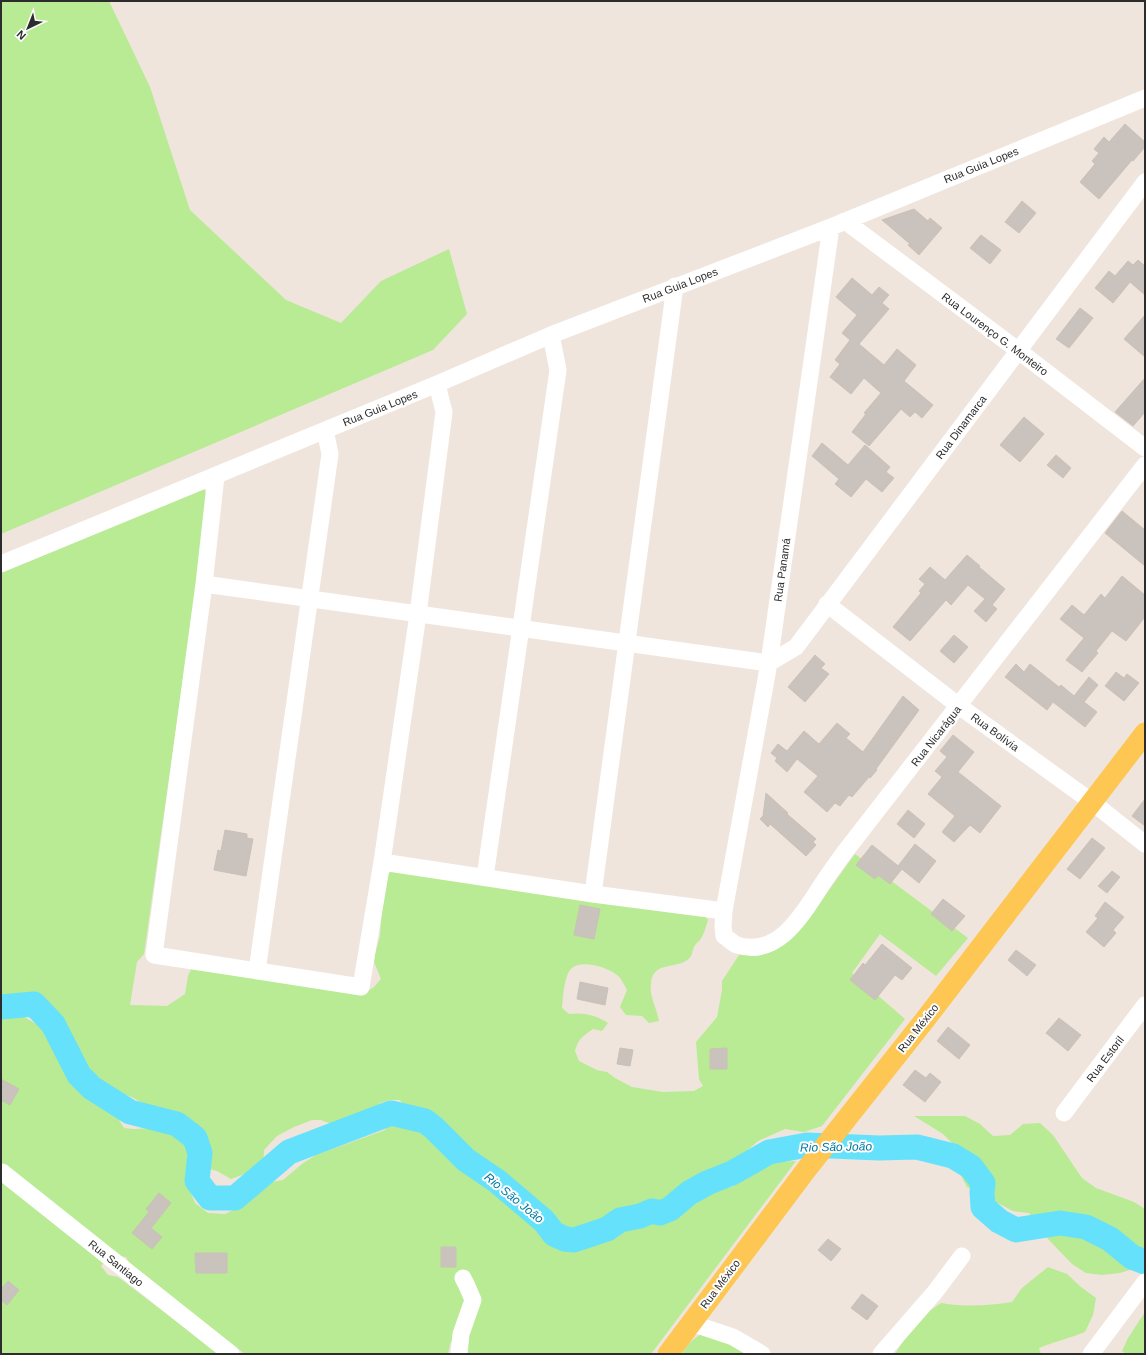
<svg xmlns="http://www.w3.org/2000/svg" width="1146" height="1355" font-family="Helvetica,sans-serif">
<rect width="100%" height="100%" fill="#efe5dd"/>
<path fill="#b9ea94" d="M 1,1 L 109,1 L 150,87 L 190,210 L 286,300 L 341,323 L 381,281 L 449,249 L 467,314 L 433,350 L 1,534 Z
M 203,488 L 209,496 L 144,954 L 137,962 L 130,1005 L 167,1006 L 185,994 L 188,976 L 192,967 L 365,993 L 374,987 L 381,979 L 374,962 L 375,954 L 380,936 L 384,882 L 388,873 L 398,870 L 702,912 L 708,920 C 706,926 704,935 700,940 C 698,942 695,944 694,947 C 692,950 693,953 691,956 C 681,971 653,959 651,983 C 649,997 657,1008 659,1021 L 649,1023 L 642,1016 L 626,1015 L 620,1007 L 627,990 C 624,985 622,979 617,975 C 607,967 581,959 571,969 C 564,976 563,998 562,1008 L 569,1014 C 583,1012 596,1015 608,1023 L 602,1031 L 593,1029 C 583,1036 578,1039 575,1051 L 579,1061 L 597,1070 L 607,1072 L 615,1078 L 632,1087 L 663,1092 L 694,1091 L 703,1086 L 699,1079 L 696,1042 L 717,1017 L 722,990 L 722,981 L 739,955 L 748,952 L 777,949 L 789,941 L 802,927 L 855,854 L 968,938 L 936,976 L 880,934 L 852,973 L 905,1019 L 822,1126 L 804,1132 L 785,1129 L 758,1141 L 735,1161 L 695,1186 L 679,1194 L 666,1206 C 651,1203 645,1209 632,1213 C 620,1216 609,1218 597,1221 L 614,1226 L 624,1226 L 642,1219 L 673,1213 L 685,1201 L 699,1192 L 715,1188 L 732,1187 L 744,1175 L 759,1167 L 775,1162 L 796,1161 L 651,1354 L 463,1354 L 453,1339 L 450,1344 L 448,1354 L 245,1354 L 133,1270 L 126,1257 L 115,1255 L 107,1260 L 101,1266 L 108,1275 L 118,1277 L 219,1354 L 1,1354 L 1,1016 L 8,1015 L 24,1017 L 38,1025 L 52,1035 L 71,1065 L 89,1096 L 103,1105 L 116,1115 L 124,1128 L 134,1129 L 152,1128 L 168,1131 L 182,1139 L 189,1154 L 189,1188 L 195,1203 L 208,1213 L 225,1214 L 241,1206 L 266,1183 L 283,1180 L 302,1164 L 316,1155 L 385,1130 L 391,1121 L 405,1108 L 400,1100 L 390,1100 L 380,1103 L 374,1110 L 356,1119 L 348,1125 L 339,1127 L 321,1120 L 312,1120 L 294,1127 L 277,1136 L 264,1150 L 263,1167 L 231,1179 L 217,1171 L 206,1168 L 200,1131 L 189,1118 C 178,1118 167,1118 156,1114 C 151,1112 147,1106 142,1103 C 119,1087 95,1094 79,1065 C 67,1045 62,1010 40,998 C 27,992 14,998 1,999 L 1,571 Z
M 914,1116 L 965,1116 L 980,1124 L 993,1136 L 1010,1135 L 1023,1124 L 1040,1123 L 1053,1135 L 1082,1178 L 1096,1188 L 1134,1202 L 1145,1209 L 1145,1255 L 1136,1268 L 1120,1273 L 1102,1275 L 1086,1273 L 1072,1264 L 1049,1240 L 1029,1213 L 1013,1211 L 967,1187 L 959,1172 L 967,1158 L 943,1134 Z
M 1048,1267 L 1067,1274 L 1081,1287 L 1096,1298 L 1093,1315 L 1085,1332 C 1070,1338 1054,1342 1039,1348 L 1041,1354 L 895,1354 L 915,1323 L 928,1312 L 941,1303 C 965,1307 988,1306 1012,1302 L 1022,1288 Z
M 1145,1312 L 1145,1354 L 1126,1354 L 1122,1351 L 1128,1338 Z
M 705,1332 L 741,1349 L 746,1354 L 682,1354 C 688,1343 695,1337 705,1332 Z"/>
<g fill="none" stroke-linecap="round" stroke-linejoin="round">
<path stroke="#66e1fb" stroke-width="25" d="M 1,1007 L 34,1004 L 53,1024 L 79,1075 L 92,1088 L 130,1112 L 177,1124 L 195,1138 L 200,1153 L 197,1181 L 210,1198 L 235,1198 L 289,1152 L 391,1113 L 425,1121 L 434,1128 L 466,1160 L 497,1181 L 544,1221 L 554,1234 L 565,1239 L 574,1240 L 607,1229 L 620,1220 L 640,1216 L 652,1211 L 660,1213 L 670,1209 L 689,1193 L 707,1183 L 732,1173 L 769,1152 L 807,1145 L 879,1148 L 917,1147 L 953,1156 L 971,1167 L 983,1183 L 982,1192 L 983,1207 L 999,1221 L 1016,1230 L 1060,1223 L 1086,1227 L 1110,1239 L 1132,1257 L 1145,1262"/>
</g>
<path fill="#cac2bc" stroke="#cbc1b6" d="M 1125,124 L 1145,142 L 1145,147 L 1133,161 L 1132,160 L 1099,199 L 1080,182 L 1095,164 L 1092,161 L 1099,153 L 1094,149 L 1104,137 L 1109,142 Z
M 1022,201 L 1036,213 L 1019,233 L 1005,222 Z
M 914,209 L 928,221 L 930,218 L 942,228 L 919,255 L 908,245 L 910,244 L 882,220 Z
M 981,235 L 1001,250 L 990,264 L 970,248 Z
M 1138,260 L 1145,266 L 1145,295 L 1130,282 L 1113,303 L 1095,288 L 1109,271 L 1115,276 L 1128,261 L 1133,265 Z
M 852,278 L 872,295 L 879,287 L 889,295 L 882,303 L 889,309 L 859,344 L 884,365 L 897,349 L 916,365 L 904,381 L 933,405 L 922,418 L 915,412 L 910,417 L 901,409 L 869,446 L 852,432 L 866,414 L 864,413 L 881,393 L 864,378 L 851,394 L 830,377 L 840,364 L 835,360 L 850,340 L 842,333 L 857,315 L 836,297 Z
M 1080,308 L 1093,318 L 1069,348 L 1056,339 Z
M 1145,315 L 1145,357 L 1124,339 Z
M 1145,378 L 1145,412 L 1133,426 L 1115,412 Z
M 1024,417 L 1044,434 L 1020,462 L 1000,445 Z
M 822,443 L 848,465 L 865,445 L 890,467 L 886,472 L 894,478 L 882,492 L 866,479 L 851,497 L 835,484 L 839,479 L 812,456 Z
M 1056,455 L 1071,468 L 1063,478 L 1047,465 Z
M 1122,511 L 1145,530 L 1145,566 L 1105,533 Z
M 967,555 L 980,566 L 979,567 L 1005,589 L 992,605 L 991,604 L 997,609 L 986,622 L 974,611 L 985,599 L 968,585 L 951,605 L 946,600 L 910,641 L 893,627 L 921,593 L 919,591 L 925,584 L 919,579 L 930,567 L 945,580 Z
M 1122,576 L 1145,595 L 1145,617 L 1126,641 L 1112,631 L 1096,651 L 1098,653 L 1082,672 L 1066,660 L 1084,638 L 1060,619 L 1072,605 L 1084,615 L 1101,594 L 1105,598 Z
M 954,635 L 968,647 L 954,663 L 940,651 Z
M 815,655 L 825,664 L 821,668 L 829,674 L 805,702 L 788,687 Z
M 1016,664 L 1024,672 L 1030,664 L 1059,687 L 1061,685 L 1074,696 L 1089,677 L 1098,685 L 1084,702 L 1097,712 L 1085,727 L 1053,702 L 1047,710 L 1005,677 Z
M 1116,672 L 1124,678 L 1127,674 L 1139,683 L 1124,701 L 1105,686 Z
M 903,696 L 919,710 L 876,769 L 877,770 L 870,778 L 869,777 L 852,797 L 849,795 L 840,806 L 835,803 L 827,812 L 804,792 L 818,776 L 797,759 L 787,772 L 775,761 L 777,758 L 771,753 L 778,744 L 787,751 L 804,731 L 819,744 L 837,723 L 850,734 L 846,738 L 863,752 Z
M 953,735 L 974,752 L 958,772 L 1001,806 L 980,833 L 970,825 L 954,842 L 942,832 L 955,816 L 928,794 L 942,777 L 935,771 L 947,757 L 940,751 Z
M 766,793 L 788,813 L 787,814 L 816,839 L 813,842 L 816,845 L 806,856 L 770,824 L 768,827 L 760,819 L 763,816 Z
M 1145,799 L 1145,826 L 1132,816 Z
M 908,810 L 925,824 L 914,838 L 897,824 Z
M 225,830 L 247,834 L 247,838 L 253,839 L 246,876 L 214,870 L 218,850 L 221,851 Z
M 1092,838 L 1105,848 L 1080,879 L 1067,869 Z
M 915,844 L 936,861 L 919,883 L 898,866 Z
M 872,845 L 902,869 L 890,884 L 878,875 L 875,879 L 856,865 Z
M 1112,871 L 1120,877 L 1107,893 L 1098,886 Z
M 943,899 L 965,916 L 952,931 L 931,914 Z
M 1105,902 L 1124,917 L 1113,930 L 1116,933 L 1104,947 L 1086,932 L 1098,918 L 1095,916 Z
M 580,905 L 600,909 L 594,939 L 574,935 Z
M 882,944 L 912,968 L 902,980 L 895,975 L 875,1000 L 850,980 L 863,963 L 865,965 Z
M 1016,950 L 1036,965 L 1027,976 L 1008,960 Z
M 580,982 L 608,988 L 605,1005 L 577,999 Z
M 1059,1018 L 1081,1035 L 1068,1051 L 1046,1033 Z
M 948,1027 L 970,1045 L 959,1059 L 937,1041 Z
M 620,1048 L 633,1050 L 630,1066 L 617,1064 Z
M 727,1048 L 727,1069 L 710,1069 L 710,1049 Z
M 915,1070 L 926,1078 L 930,1073 L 941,1082 L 925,1102 L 903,1085 Z
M 1,1079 L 19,1089 L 10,1105 L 1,1100 Z
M 159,1193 L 171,1203 L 151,1228 L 162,1237 L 152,1249 L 132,1233 L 149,1212 L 146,1209 Z
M 828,1239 L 841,1249 L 831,1261 L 818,1250 Z
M 441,1247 L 456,1247 L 456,1267 L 441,1267 Z
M 195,1253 L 227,1253 L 227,1273 L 196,1273 Z
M 8,1281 L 19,1290 L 7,1305 L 1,1300 L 1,1289 Z
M 862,1294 L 878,1306 L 867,1320 L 851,1308 Z"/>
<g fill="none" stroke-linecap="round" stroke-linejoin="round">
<path stroke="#fff" stroke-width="17" d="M 845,221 L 1019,351 L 1145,448
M 831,227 L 769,663 L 724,911 L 723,926 L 724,936 C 728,938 732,943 737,945 C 778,958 802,915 821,886 C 828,875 836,864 844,853 L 1145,465
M 216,476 L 204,584 L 154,955 L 361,987 L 382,862 L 418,614 L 444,412 L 437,384
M 1,564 L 437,384 L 551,335 L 831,227 L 1145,98
M 204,584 L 769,663 L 796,647 L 1145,182
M 827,604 L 959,706 L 1092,802 L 1145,844
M 382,862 L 593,894 L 724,911
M 485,877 L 558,370 L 551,335
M 593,894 L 675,286
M 257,971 L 330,454 L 325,430
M 1064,1113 L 1145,1005
M 2,1172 L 231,1354
M 691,1323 L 733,1337 L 762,1354
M 459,1354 L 461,1334 L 473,1300 L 467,1286 L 463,1278
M 881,1354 L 935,1292 L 962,1256
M 1091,1354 L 1145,1282"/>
<path stroke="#fec652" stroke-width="21" d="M 668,1354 L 806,1170 L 924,1021 L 1145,733"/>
</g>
<g text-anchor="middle" stroke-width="4" stroke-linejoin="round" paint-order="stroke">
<g font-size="11" fill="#2c2c2c" stroke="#fff">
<text transform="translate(981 165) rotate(-22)" y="4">Rua Guia Lopes</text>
<text transform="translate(680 285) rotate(-21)" y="4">Rua Guia Lopes</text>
<text transform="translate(995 334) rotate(37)" y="4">Rua Lourenço G. Monteiro</text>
<text transform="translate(380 408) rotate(-22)" y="4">Rua Guia Lopes</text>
<text transform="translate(961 427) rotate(-53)" y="4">Rua Dinamarca</text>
<text transform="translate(782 570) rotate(-82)" y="4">Rua Panamá</text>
<text transform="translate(995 732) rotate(36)" y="4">Rua Bolívia</text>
<text transform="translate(936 736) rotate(-52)" y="4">Rua Nicarágua</text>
<text transform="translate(918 1028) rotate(-52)" y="4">Rua México</text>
<text transform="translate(1105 1059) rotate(-53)" y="4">Rua Estoril</text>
<text transform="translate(116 1263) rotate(39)" y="4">Rua Santiago</text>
<text transform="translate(720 1284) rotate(-53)" y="4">Rua México</text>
</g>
<g font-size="12" font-style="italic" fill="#017aa3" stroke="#fff">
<text transform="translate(836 1147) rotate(-1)" y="4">Rio São João</text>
<text transform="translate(514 1198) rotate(39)" y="4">Rio São João</text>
</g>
</g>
<rect width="1146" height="1355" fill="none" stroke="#2c2c2c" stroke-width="4"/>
<g transform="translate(28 28) rotate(223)" stroke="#ffffff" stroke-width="3" paint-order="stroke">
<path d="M0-3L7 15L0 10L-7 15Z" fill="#2c2c2c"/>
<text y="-6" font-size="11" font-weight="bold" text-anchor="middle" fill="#2c2c2c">N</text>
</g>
</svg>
